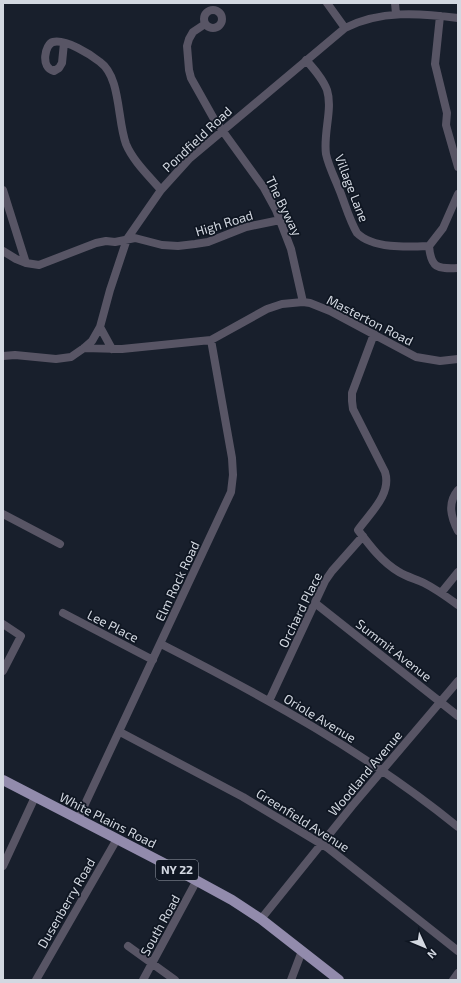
<svg xmlns="http://www.w3.org/2000/svg" width="461" height="983" font-family="'Exo 2',sans-serif">
<rect width="100%" height="100%" fill="#181f2c"/>
<g fill="none" stroke-linecap="round" stroke-linejoin="round">
<path stroke="#585565" stroke-width="8" d="M 327,3 L 345,28
M 395,3 L 396,14
M204 19a9 9 0 1 1 18 0a9 9 0 1 1-18 0Z
M 440,16 L 435,64 L 447,113 L 446,125 L 458,167
M 205,24 L 193,32 L 189,39 L 187,46 L 189,70 L 191,78 L 214,119 L 264,188 L 276,210 L 291,249 L 303,302
M 64,43 L 62,63 L 59,68 L 54,71 C 40,68 45,44 53,42 C 66,39 90,54 100,62 C 121,77 117,120 126,144 C 133,161 149,176 161,190
M 306,60 C 314,69 323,79 327,90 C 333,109 323,133 326,154 C 329,168 336,180 341,194 C 346,207 350,221 357,233 C 373,249 408,247 429,246
M 3,190 L 26,263
M 458,194 L 443,228 L 429,246 C 431,268 437,269 458,268
M 3,251 L 16,259 L 26,263 L 39,265 L 96,243 L 106,241 L 115,242 L 135,238 L 162,245 L 178,246 L 195,244 L 208,242 L 246,227 L 280,220
M 100,327 L 112,349
M 374,334 L 352,393 L 352,401 L 353,409 L 385,472 C 392,494 370,513 358,530 C 370,546 382,562 399,572 C 407,577 416,579 424,583 C 436,589 447,597 458,605
M 84,348 L 122,349 L 211,340 L 267,309 L 282,304 L 303,302 L 310,303 L 330,311 L 416,357 L 440,361 L 458,359
M 3,356 L 15,355 L 56,359 L 71,357 L 84,348 L 92,341 L 100,327 L 110,290 L 127,239 L 161,190 L 189,159 L 345,28 C 380,10 420,13 458,18
M 458,490 C 447,503 451,517 458,531
M 3,514 L 60,544
M 441,593 L 458,572
M 315,603 L 458,716
M 63,613 L 153,660
M 3,624 L 21,636 L 3,671
M 161,644 C 265,697 367,753 458,827
M 269,701 L 325,581 L 332,571 L 363,536
M 120,732 L 243,797 L 328,848 L 458,951
M 78,819 L 231,492 L 233,475 L 232,458 L 211,340
M 3,866 L 35,797
M 261,919 L 352,806 L 458,681
M 128,946 L 175,980
M 36,980 L 117,839
M 143,980 L 197,880
M 291,980 L 302,951
M 453,980 L 458,973"/>
<path stroke="#928bac" stroke-width="10" d="M 3,780 L 177,870 L 232,900 L 261,919 L 339,980"/>
</g>
<g text-anchor="middle" stroke-width="3.5" stroke-linejoin="round" paint-order="stroke">
<rect fill="#0f1622" stroke="#989ea8" stroke-width="1" x="156" y="860" width="42" height="20" rx="3"/>
<g font-size="12" font-weight="bold" fill="#d3d8e1">
<text x="177" y="874">NY 22</text>
</g>
<g font-size="13" fill="#d3d8e1" stroke="#0f1622">
<text transform="translate(197 139) rotate(-43)" y="5">Pondfield Road</text>
<text transform="translate(352 188) rotate(69)" y="5">Village Lane</text>
<text transform="translate(284 206) rotate(64)" y="5">The Byway</text>
<text transform="translate(224 223) rotate(-17)" y="5">High Road</text>
<text transform="translate(370 320) rotate(27)" y="5">Masterton Road</text>
<text transform="translate(177 581) rotate(-65)" y="5">Elm Rock Road</text>
<text transform="translate(300 610) rotate(-64)" y="5">Orchard Place</text>
<text transform="translate(113 626) rotate(27)" y="5">Lee Place</text>
<text transform="translate(394 650) rotate(38)" y="5">Summit Avenue</text>
<text transform="translate(320 718) rotate(31)" y="5">Oriole Avenue</text>
<text transform="translate(365 773) rotate(-50)" y="5">Woodland Avenue</text>
<text transform="translate(108 820) rotate(27)" y="5">White Plains Road</text>
<text transform="translate(303 820) rotate(32)" y="5">Greenfield Avenue</text>
<text transform="translate(66 903) rotate(-60)" y="5">Dusenberry Road</text>
<text transform="translate(160 925) rotate(-61)" y="5">South Road</text>
</g>
</g>
<rect width="461" height="983" fill="none" stroke="#d3d8e1" stroke-width="8"/>
<g transform="translate(425 947) rotate(134)" stroke="#0f1622" stroke-width="3" paint-order="stroke">
<path d="M0-3L7 15L0 10L-7 15Z" fill="#d3d8e1"/>
<text y="-6" font-size="11" font-weight="bold" text-anchor="middle" fill="#d3d8e1">N</text>
</g>
</svg>
